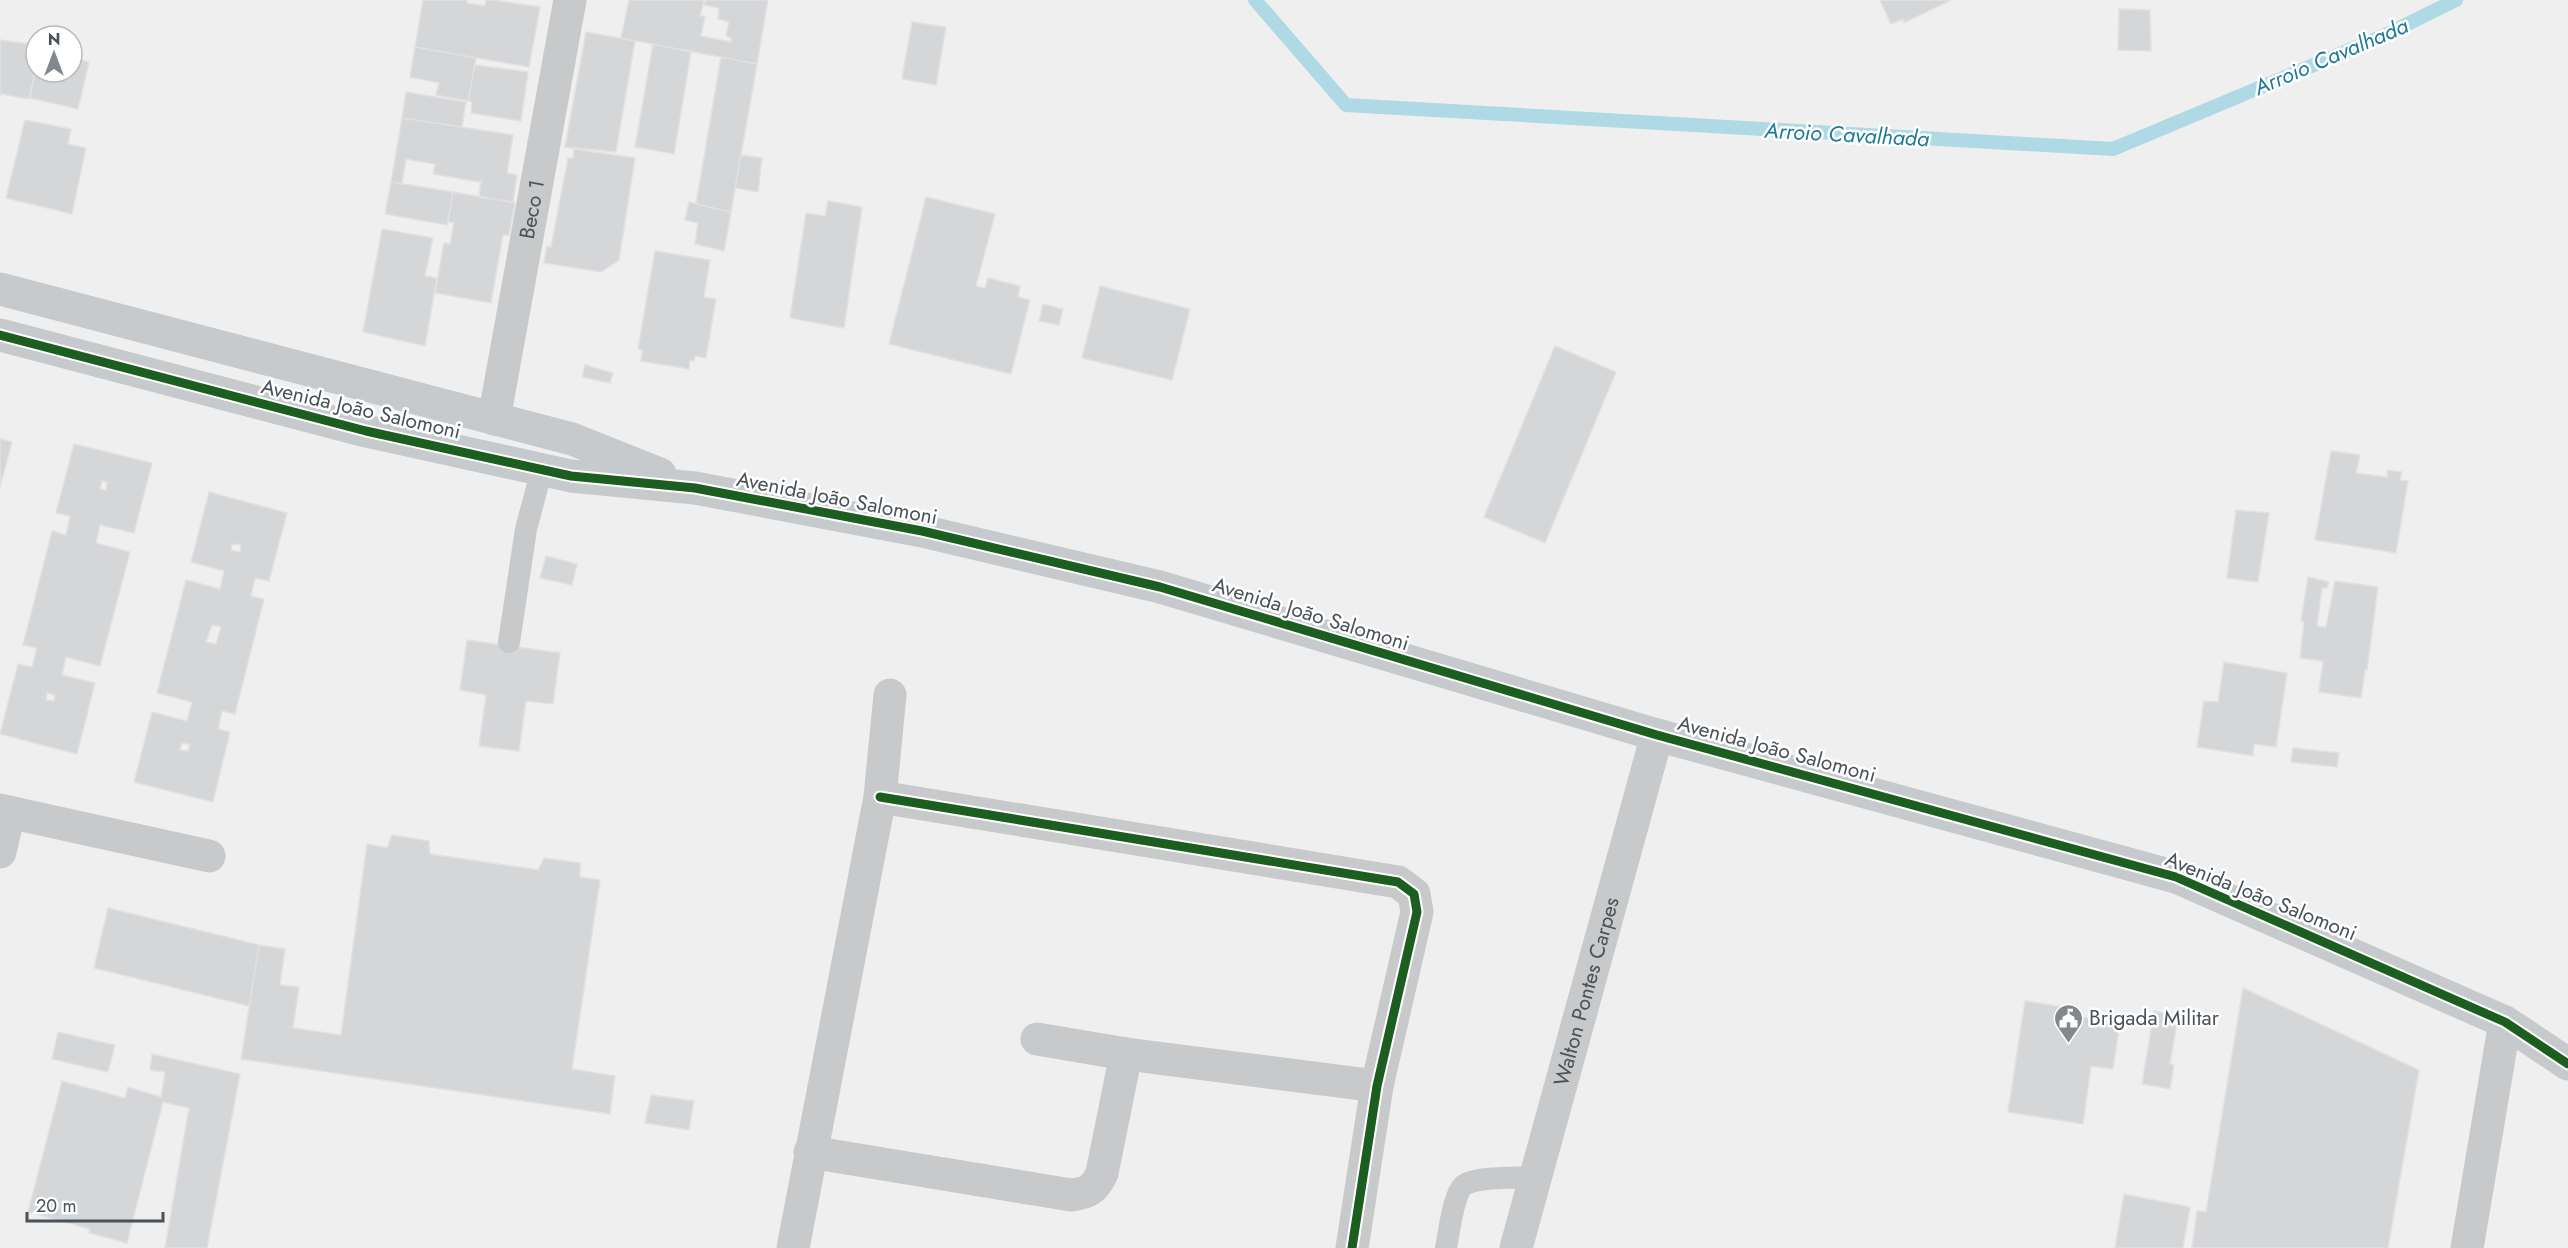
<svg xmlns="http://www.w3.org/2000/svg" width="2568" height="1248" font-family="Jost,sans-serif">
<rect width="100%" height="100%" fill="#efefef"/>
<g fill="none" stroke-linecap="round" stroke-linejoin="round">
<path stroke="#afd9e4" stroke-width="14" d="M 1255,0 L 1346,105 L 2113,149 L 2383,36 L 2456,0"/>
</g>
<path fill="#d5d6d8" stroke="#e1e1e2" stroke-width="1.5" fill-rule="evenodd" d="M 423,0 L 467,0 L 467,3 L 485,6 L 486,0 L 493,0 L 540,7 L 529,67 L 415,47 Z
M 629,0 L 704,0 L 700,16 L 705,16 L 701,36 L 731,42 L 731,38 L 726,36 L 729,22 L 718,19 L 719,8 L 704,5 L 706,0 L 768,0 L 757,64 L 621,38 Z
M 1880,0 L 1951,0 L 1904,23 L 1903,19 L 1891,24 Z
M 2119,9 L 2150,10 L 2151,51 L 2118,50 Z
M 912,22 L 946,27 L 936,85 L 902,79 Z
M 586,32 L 635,41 L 616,152 L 565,147 Z
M 0,40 L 36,45 L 36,67 L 29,99 L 1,94 L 0,96 Z
M 653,44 L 691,52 L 674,154 L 635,147 Z
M 415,47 L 476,58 L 468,101 L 436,95 L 439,83 L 410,77 Z
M 721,57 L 757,64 L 731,212 L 696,204 Z
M 72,58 L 89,62 L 78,109 L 30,98 L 36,67 L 36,72 L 72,72 Z
M 475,65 L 528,72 L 521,121 L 471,113 L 472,102 L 468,101 Z
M 406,92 L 466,102 L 462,127 L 402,118 Z
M 402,118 L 513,135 L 507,173 L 517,175 L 513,202 L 479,197 L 481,180 L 479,182 L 433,174 L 435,164 L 406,159 L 402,184 L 391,182 Z
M 25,120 L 71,129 L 68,144 L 86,148 L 72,214 L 6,198 Z
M 574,149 L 635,158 L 619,260 L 601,272 L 544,263 L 547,246 L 551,247 L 568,158 L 573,158 Z
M 741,155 L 762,158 L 758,192 L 735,188 Z
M 391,182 L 453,192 L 447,225 L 385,214 Z
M 453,192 L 515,203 L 509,235 L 503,235 L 491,303 L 435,293 L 444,243 L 450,244 L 454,223 L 448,222 Z
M 926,197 L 995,214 L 976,286 L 985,288 L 988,278 L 1020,286 L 1018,297 L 1030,300 L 1011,374 L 889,344 Z
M 828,201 L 862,207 L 844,328 L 790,318 L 806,213 L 825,216 Z
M 689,202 L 731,212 L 724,251 L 695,244 L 698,223 L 685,220 Z
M 382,229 L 433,238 L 425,276 L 437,278 L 425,346 L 363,332 Z
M 655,251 L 710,260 L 704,297 L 716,299 L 706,358 L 695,356 L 694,361 L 690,360 L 689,369 L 641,361 L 642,350 L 638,349 Z
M 1100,286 L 1190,309 L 1172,380 L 1082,358 Z
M 1043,304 L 1063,309 L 1059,325 L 1039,321 Z
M 1555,346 L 1616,372 L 1545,543 L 1484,517 Z
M 585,365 L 613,373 L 610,383 L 582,377 Z
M 0,439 L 12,442 L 0,487 Z
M 74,444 L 152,463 L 134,533 L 100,525 L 96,543 L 130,552 L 100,666 L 66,657 L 62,675 L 95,683 L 77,754 L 0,734 L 18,664 L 32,667 L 37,648 L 23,645 L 52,531 L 66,535 L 70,516 L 56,513 ZM 102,481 L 107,482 L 106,490 L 100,489 ZM 47,693 L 55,695 L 54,701 L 46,700 Z
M 2331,451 L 2360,455 L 2356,473 L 2387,477 L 2388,470 L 2402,472 L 2400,480 L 2408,481 L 2396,553 L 2315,540 Z
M 209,492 L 287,513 L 269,581 L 255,578 L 251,596 L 264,599 L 235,714 L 222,711 L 218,729 L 230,732 L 213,802 L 134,782 L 152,712 L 187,721 L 192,702 L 157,693 L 186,580 L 220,589 L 224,571 L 191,562 ZM 232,544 L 241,545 L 240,552 L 231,550 ZM 212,625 L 221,627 L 216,644 L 206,642 ZM 182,743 L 190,744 L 188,751 L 180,750 Z
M 2236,510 L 2269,513 L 2258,582 L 2227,578 Z
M 546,556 L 577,564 L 572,585 L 540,578 Z
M 2308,577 L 2329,582 L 2327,588 L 2322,588 L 2317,626 L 2326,627 L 2335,581 L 2378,587 L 2367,670 L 2365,670 L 2361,698 L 2319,692 L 2323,661 L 2300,658 L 2304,622 L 2301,621 Z
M 467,640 L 560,653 L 553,704 L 526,701 L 519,751 L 479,746 L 486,695 L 460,690 Z
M 2224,662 L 2287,673 L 2276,747 L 2254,744 L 2253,756 L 2197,747 L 2204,701 L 2218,702 Z
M 2293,748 L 2339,753 L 2337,767 L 2291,762 Z
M 392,835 L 429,841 L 430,854 L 538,870 L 544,858 L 580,863 L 580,877 L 600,880 L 572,1069 L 615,1076 L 610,1114 L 241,1059 L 259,945 L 285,949 L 280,985 L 299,987 L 293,1028 L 341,1035 L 367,844 L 387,848 Z
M 108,908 L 259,945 L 249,1006 L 94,968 Z
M 2243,988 L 2419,1070 L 2388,1248 L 2192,1248 L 2197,1211 L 2206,1212 Z
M 2025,1001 L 2063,1007 L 2062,1014 L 2120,1023 L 2113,1069 L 2091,1066 L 2083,1124 L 2008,1112 Z
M 2154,1011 L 2178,1016 L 2170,1064 L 2174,1065 L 2170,1089 L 2142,1084 Z
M 58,1032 L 115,1045 L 108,1072 L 52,1059 Z
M 152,1054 L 240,1074 L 207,1248 L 165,1248 L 189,1108 L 163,1102 L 127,1243 L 89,1233 L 90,1229 L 28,1212 L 62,1081 L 125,1098 L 128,1087 L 161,1097 L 165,1072 L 150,1070 Z
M 651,1095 L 694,1101 L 689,1130 L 645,1123 Z
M 2124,1194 L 2190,1207 L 2183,1248 L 2115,1248 Z"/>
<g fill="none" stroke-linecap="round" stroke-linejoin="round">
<path stroke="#c7c9ca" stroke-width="22" d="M 509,642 L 526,529 L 542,469
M 1446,1248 C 1449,1234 1453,1194 1464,1185 C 1477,1176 1518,1178 1534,1177"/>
<g stroke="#c7c9ca" stroke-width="33">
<path id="s1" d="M 494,419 L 570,0"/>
<path d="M 880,797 L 1398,882 L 1414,894 L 1417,912 L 1377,1086 L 1352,1248"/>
<path d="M 0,810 L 209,856"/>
<path d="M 0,852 L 9,812"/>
<path d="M 1037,1039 L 1126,1054 L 1377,1086"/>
<path d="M 810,1152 L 1071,1195 C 1088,1193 1095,1189 1102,1173 L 1126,1054"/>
<path d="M 793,1248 L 880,797 L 890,695"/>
<path id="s2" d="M 1516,1248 L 1657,735"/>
<path d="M 2467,1248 L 2505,1022"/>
</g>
<path stroke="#c7cacc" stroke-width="33" d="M 0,289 L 572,439 L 660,474
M 0,335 L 366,431 L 571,476 L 695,488 L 922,531 L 1160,587 L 1657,735 L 2176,877 L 2505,1022 L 2568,1064"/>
<defs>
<path id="cycleway" d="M 0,335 L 366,431 L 571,476 L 695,488 L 922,531 L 1160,587 L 1657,735 L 2176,877 L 2505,1022 L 2568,1064
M 880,797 L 1398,882 L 1414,894 L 1417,912 L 1377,1086 L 1352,1248"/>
</defs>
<use href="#cycleway" stroke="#fff" stroke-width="13"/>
<use href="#cycleway" stroke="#1b5e20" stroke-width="9"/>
</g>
<defs>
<symbol id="civic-pin" viewBox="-11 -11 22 30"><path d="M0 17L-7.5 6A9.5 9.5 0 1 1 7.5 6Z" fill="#83888e" stroke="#fff"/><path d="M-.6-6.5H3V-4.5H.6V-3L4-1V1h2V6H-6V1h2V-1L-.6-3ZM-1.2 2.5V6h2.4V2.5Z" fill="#fff"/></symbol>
</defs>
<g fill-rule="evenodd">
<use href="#civic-pin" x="2052" y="1002" width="33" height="45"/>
</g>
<g text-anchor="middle" stroke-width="5" stroke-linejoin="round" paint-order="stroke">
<g font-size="21" fill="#495159" stroke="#fff">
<text dy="7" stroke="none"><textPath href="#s1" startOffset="213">Beco 1</textPath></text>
<text transform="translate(361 409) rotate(13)" y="7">Avenida João Salomoni</text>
<text transform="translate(837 498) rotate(11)" y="7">Avenida João Salomoni</text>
<text transform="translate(1311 614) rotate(17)" y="7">Avenida João Salomoni</text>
<text transform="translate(1777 749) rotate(15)" y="7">Avenida João Salomoni</text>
<text transform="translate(2261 896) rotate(22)" y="7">Avenida João Salomoni</text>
<text dy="7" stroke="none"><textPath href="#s2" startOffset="266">Walton Pontes Carpes</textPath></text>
</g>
<g font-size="21" fill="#495159" stroke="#fff" text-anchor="start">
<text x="2089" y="1025">Brigada Militar</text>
</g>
<g font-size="22" font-style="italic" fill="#1e7a97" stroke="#fff">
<text transform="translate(2331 56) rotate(-23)" y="8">Arroio Cavalhada</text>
<text transform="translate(1847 134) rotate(3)" y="8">Arroio Cavalhada</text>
</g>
</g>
<g transform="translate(54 54)"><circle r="28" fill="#ffffff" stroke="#b6b9bd" stroke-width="1.5"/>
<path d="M0-4.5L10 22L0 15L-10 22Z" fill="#83888e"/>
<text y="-9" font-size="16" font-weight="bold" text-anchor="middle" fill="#495159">N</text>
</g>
<path d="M27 1212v9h136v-9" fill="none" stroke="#495159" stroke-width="3"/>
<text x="36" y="1212" font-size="18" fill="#495159" stroke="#ffffff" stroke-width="4.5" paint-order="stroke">20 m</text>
</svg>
